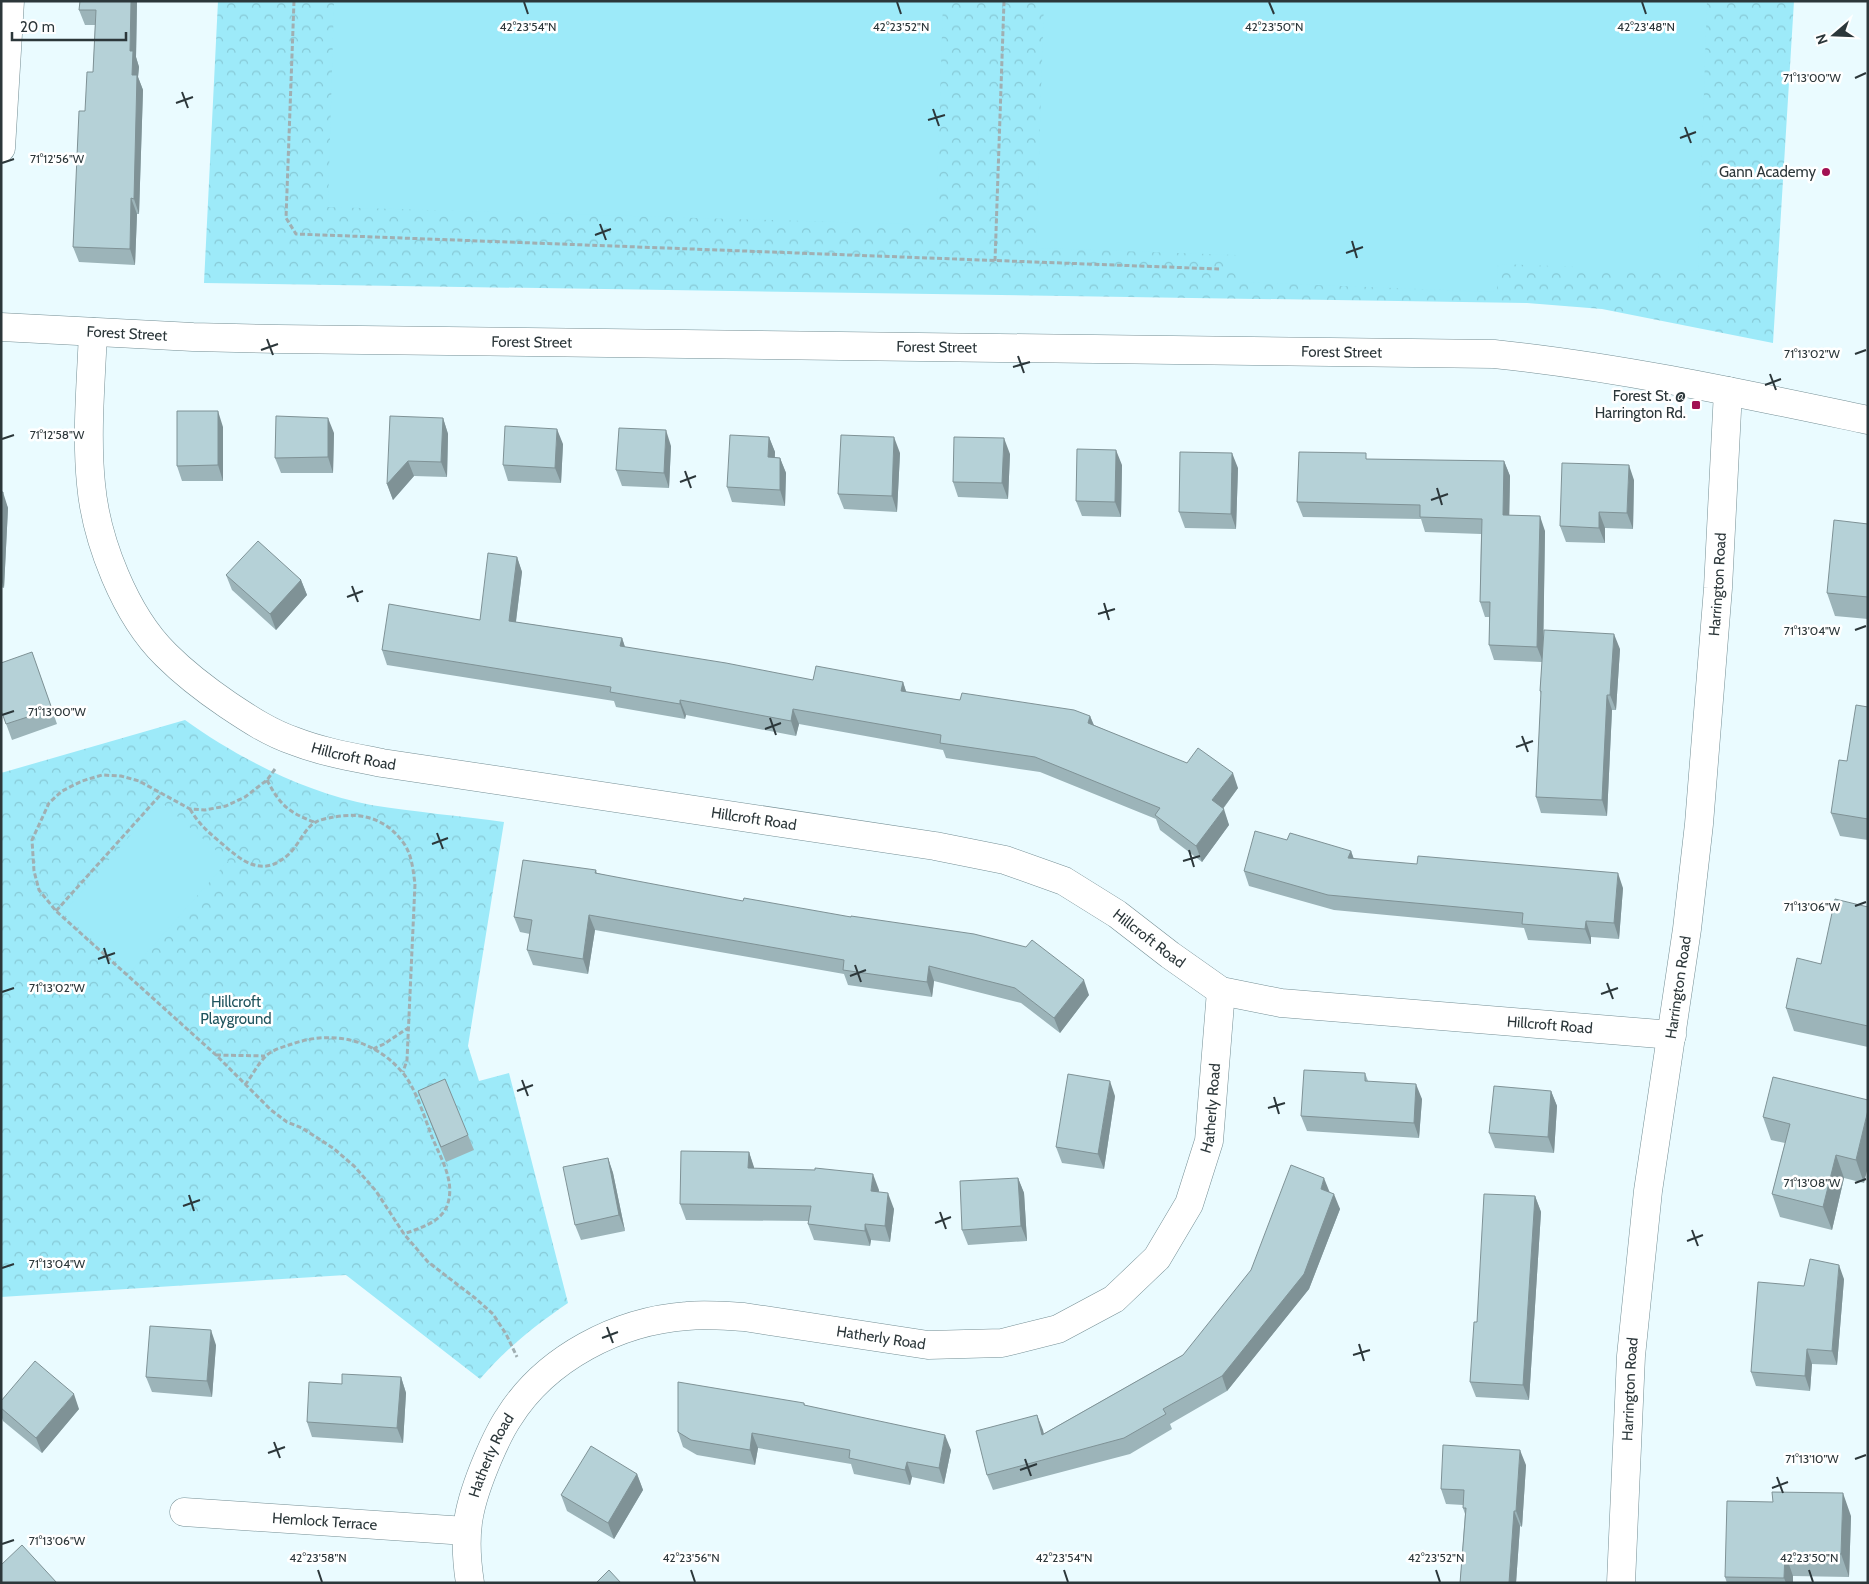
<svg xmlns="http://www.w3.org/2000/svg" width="1869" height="1584" font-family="Cabin,sans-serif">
<defs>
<pattern id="park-crowns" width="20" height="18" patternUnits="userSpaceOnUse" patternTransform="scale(1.25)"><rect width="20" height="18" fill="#9deaf9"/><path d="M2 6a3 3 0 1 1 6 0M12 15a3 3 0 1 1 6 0" fill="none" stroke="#87c9d6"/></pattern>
</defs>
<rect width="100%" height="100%" fill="#eafbff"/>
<path fill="url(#park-crowns)" d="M 218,1 L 1794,1 L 1773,343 L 1602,309 L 1527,303 L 204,283 Z
M 185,720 C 238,758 306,793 371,805 C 415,812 460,816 504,822 L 468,1046 L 479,1081 L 509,1073 L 568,1303 C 533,1327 508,1347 480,1379 L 346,1275 L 1,1297 L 1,773 Z"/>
<path fill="#9deaf9" d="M 334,1 L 943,1 L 936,225 L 328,207 Z
M 1044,1 L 1707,1 L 1698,271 L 1498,264 L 1497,292 L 1236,282 L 1236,255 L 1036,248 Z
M 160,801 L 228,861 L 129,973 L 63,913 Z"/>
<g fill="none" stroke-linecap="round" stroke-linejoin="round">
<defs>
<g id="minor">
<path d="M 1,148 L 10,1"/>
<path id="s1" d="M 1,327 L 193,337 L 278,339 L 1494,354 C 1620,367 1744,394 1868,420"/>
<path id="s2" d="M 93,332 C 91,382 86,434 91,484 C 96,540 125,615 166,655 C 185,674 206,690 228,705 C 249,719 270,733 294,741 C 322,752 352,757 382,763 L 935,846 L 1005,860 L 1064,881 L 1117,914 L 1170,955 L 1221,991 L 1281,1003 L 1672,1035"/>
<path id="s3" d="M 184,1512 L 466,1531"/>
<path id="s4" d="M 470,1583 C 462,1532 468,1505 488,1458 C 494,1444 500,1430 509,1417 C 546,1358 618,1321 687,1316 C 706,1314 725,1316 744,1317 L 928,1345 L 1002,1343 L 1058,1329 L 1114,1299 L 1157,1258 L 1189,1204 L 1209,1141 L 1221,991"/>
<path id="s5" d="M 1621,1583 L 1631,1356 L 1648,1191 L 1687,929 L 1699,824 L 1718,588 L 1728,391"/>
</g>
</defs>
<use href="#minor" stroke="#758f95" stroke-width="29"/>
<path stroke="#a0afb2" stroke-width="3" stroke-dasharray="5 2.5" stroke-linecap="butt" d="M 294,1 L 286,218 L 296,234 L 1219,269
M 995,261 L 1004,1
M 275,769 L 267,780 L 245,797 L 226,806 L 205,810 L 190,809 L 139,781 L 121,776 L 102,775 L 82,781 L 62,791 L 49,803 L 32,840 L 34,871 L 39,890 L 56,911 L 216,1055 L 271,1110 L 287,1122 L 302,1128 L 333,1148 L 354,1166 L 376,1191 L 404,1234 L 428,1262 L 475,1298 L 493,1314 L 506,1334 L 517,1357
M 267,780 C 280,805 288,812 314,822
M 190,809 C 198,823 208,832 220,842 C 242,861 262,879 289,854 C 298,846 306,826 316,822 C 321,819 329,818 334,817 C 360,812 385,818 402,841 C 412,853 413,870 415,884 L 407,1060 L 403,1072
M 56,911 L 162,793
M 373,1049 L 384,1044 L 408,1028
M 216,1055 L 265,1056
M 245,1085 C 252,1076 257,1065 265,1057 C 271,1050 283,1047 292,1044 C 332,1030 374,1039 402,1072 C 415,1086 425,1119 432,1137 C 441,1159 456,1182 447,1206 C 440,1223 419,1228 404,1234"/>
<use href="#minor" stroke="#fff" stroke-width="28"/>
</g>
<path fill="#9cb4b9" d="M 137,1 L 136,57 L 139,67 L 138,77 L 143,90 L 139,214 L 137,214 L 135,265 L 79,262 L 73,247 L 85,111 L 93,72 L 95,25 L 85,25 L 79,10 Z
M 443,418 L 448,434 L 447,477 L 414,476 L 393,500 L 387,484 Z
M 223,427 L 223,481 L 182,481 L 177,466 Z
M 334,433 L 333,473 L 281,473 L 275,458 Z
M 769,437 L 775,452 L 775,457 L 780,458 L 786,473 L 785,506 L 732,502 L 727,487 Z
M 563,444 L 561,483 L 508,481 L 503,465 Z
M 671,446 L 669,488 L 622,486 L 616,470 Z
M 900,453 L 897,512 L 844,509 L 838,494 Z
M 1010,454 L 1008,499 L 958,497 L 953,482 Z
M 1368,459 L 1504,461 L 1510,476 L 1509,516 L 1545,531 L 1543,648 L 1620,649 L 1616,710 L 1612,710 L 1607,816 L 1541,813 L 1536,797 L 1541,695 L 1540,691 L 1542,662 L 1494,660 L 1489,645 L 1489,617 L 1485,617 L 1480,602 L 1481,534 L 1425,532 L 1421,519 L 1303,517 L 1297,502 Z
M 1122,465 L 1121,517 L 1082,516 L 1076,501 Z
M 1238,468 L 1236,529 L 1185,528 L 1179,512 Z
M 1634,480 L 1633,529 L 1605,528 L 1605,543 L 1566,542 L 1560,526 Z
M 1,492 L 8,508 L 4,588 L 1,587 Z
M 1868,524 L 1868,619 L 1835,616 L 1827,593 Z
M 517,557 L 522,572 L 516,622 L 622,638 L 625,647 L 813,680 L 903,682 L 906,692 L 960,700 L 1090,716 L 1094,725 L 1238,788 L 1223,809 L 1229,825 L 1202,862 L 1160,830 L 1156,819 L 1040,772 L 946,758 L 943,750 L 799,724 L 796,736 L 686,715 L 685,719 L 616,707 L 614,701 L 387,665 L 382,650 L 480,620 Z
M 226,575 L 301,580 L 307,595 L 276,630 L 232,590 Z
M 32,652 L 57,724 L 12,740 L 1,710 Z
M 1868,707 L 1868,840 L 1840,836 L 1831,813 L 1847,761 Z
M 1287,840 L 1351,851 L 1354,859 L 1623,888 L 1619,939 L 1591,937 L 1591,944 L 1528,940 L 1524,928 L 1334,910 L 1249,886 L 1244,871 Z
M 596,870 L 597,873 L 1089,995 L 1060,1033 L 1021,1003 L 934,981 L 932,997 L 848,985 L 844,974 L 595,930 L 588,974 L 533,965 L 527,950 L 530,934 L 520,932 L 514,917 Z
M 1868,907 L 1868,1047 L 1794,1031 L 1786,1008 L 1821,964 Z
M 1365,1073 L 1368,1081 L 1422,1099 L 1419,1138 L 1307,1131 L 1301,1116 Z
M 418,1091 L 468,1135 L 474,1150 L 446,1162 Z
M 1551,1091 L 1557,1106 L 1554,1153 L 1495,1148 L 1489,1133 Z
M 1115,1096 L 1104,1169 L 1062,1163 L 1056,1147 Z
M 1868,1100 L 1864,1183 L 1844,1178 L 1832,1230 L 1780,1217 L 1772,1194 L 1785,1143 L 1771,1140 L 1763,1117 Z
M 749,1152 L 754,1169 L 879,1190 L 878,1192 L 894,1209 L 890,1242 L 871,1240 L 870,1246 L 814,1240 L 808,1224 L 809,1221 L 686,1220 L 680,1204 Z
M 608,1158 L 613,1173 L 625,1231 L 581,1240 L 575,1225 Z
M 1018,1178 L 1024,1193 L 1027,1241 L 968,1245 L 962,1230 Z
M 1330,1192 L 1340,1209 L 1309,1289 L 1227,1391 L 1170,1424 L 1172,1429 L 1130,1454 L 993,1490 L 987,1475 L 1037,1415 L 1043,1434 L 1183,1355 Z
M 1535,1196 L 1541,1212 L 1529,1400 L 1476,1397 L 1470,1382 L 1477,1322 Z
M 1844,1279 L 1837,1365 L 1812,1364 L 1810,1391 L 1756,1386 L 1751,1372 L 1804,1286 Z
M 216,1345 L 212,1397 L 152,1392 L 146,1377 Z
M 401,1377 L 406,1393 L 403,1443 L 312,1437 L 307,1422 L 342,1384 Z
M 1,1401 L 79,1409 L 42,1453 L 3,1421 L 1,1415 Z
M 804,1403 L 805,1405 L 951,1450 L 944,1484 L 912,1477 L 910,1485 L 854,1474 L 851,1464 L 758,1448 L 755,1465 L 697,1455 L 683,1447 L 678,1432 Z
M 1526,1465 L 1522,1527 L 1520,1526 L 1516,1583 L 1460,1583 L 1465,1514 L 1463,1508 L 1463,1505 L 1446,1504 L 1441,1489 Z
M 637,1474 L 643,1490 L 614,1539 L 567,1511 L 561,1495 Z
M 1851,1516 L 1849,1577 L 1793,1576 L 1793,1583 L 1727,1583 L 1725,1577 Z"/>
<path fill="#7f9296" d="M 131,1 L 137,1 L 136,57 L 139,67 L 138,77 L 143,90 L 139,214 L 134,199 L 132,75 L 130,51 Z
M 131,198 L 137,214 L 135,265 L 130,249 Z
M 218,411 L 223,427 L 223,481 L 218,465 Z
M 328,418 L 334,433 L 333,473 L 328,457 Z
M 443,418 L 448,434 L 447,477 L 441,462 Z
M 557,429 L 563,444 L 561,483 L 555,468 Z
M 666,430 L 671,446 L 669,488 L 664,473 Z
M 769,437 L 775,452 L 774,472 L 768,457 Z
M 894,437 L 900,453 L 897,512 L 892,496 Z
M 1004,438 L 1010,454 L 1008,499 L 1002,483 Z
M 1116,450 L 1122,465 L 1121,517 L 1115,502 Z
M 1232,453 L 1238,468 L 1236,529 L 1231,514 Z
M 780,458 L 786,473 L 785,506 L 780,490 Z
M 408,461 L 414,476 L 393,500 L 387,484 Z
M 1504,461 L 1510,476 L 1509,530 L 1503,515 Z
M 1629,465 L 1634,480 L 1633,529 L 1627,513 Z
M 3,492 L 8,508 L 4,588 L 1,579 L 1,520 Z
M 1599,512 L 1605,528 L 1605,543 L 1599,528 Z
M 1540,516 L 1545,531 L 1543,662 L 1537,647 Z
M 517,557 L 522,572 L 514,636 L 509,621 Z
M 301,580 L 307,595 L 276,630 L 270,614 Z
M 1614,634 L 1620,649 L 1616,710 L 1610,695 Z
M 622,638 L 627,653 L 620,646 Z
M 903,682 L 908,697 L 901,691 Z
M 1607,695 L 1612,710 L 1607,816 L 1602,800 Z
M 680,700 L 686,715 L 685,719 L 680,704 Z
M 793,709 L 799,724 L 796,736 L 791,721 Z
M 1090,716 L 1096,731 L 1088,723 Z
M 1233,773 L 1238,788 L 1218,815 L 1212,800 Z
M 1224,809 L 1229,825 L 1202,862 L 1196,846 Z
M 1351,851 L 1356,866 L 1348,858 Z
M 1618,873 L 1623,888 L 1619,939 L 1614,923 Z
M 589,915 L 595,930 L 588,974 L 583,959 Z
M 1586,921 L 1591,937 L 1591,944 L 1585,929 Z
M 929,966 L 934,981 L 932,997 L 927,982 Z
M 1084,980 L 1089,995 L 1060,1033 L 1054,1018 Z
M 1110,1081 L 1115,1096 L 1104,1169 L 1098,1154 Z
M 1416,1084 L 1422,1099 L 1419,1138 L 1414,1123 Z
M 1551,1091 L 1557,1106 L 1554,1153 L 1548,1137 Z
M 1868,1110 L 1868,1167 L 1864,1183 L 1856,1160 Z
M 749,1152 L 754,1167 L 754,1184 L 748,1168 Z
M 1836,1155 L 1844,1178 L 1832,1230 L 1823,1207 Z
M 608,1158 L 613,1173 L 625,1231 L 619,1215 Z
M 873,1174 L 879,1190 L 876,1207 L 871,1191 Z
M 1018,1178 L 1024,1193 L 1027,1241 L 1021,1226 Z
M 1324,1178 L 1330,1193 L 1321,1189 Z
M 888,1193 L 894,1209 L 890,1242 L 885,1226 Z
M 1334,1194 L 1340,1209 L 1309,1289 L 1227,1391 L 1222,1376 Z
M 1535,1196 L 1541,1212 L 1529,1400 L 1523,1385 Z
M 865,1224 L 871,1240 L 870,1246 L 865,1231 Z
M 1839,1265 L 1844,1279 L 1837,1365 L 1832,1351 Z
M 211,1330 L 216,1345 L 212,1397 L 207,1381 Z
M 1807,1349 L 1812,1364 L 1810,1391 L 1805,1376 Z
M 401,1377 L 406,1393 L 403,1443 L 397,1428 Z
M 74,1394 L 79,1409 L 42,1453 L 36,1438 Z
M 1037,1415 L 1043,1430 L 1048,1450 L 1042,1435 Z
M 752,1433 L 758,1448 L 755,1465 L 750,1450 Z
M 945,1435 L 951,1450 L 944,1484 L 939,1468 Z
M 1520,1450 L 1526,1465 L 1522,1527 L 1516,1511 Z
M 907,1462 L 912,1477 L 910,1485 L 905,1470 Z
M 637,1474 L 643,1490 L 614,1539 L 608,1523 Z
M 1843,1493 L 1851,1516 L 1849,1577 L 1841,1554 Z
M 1514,1511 L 1520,1526 L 1516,1583 L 1509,1583 Z
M 1785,1553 L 1793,1576 L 1793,1583 L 1786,1583 L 1784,1578 Z"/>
<path fill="#b5d1d7" stroke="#7f9296" d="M 80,1 L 131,1 L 130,51 L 133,51 L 132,75 L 137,75 L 134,199 L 131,198 L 130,249 L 73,247 L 79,111 L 85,111 L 87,72 L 93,72 L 96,10 L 79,10 Z
M 177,411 L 218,411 L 218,465 L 177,466 Z
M 276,416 L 328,418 L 328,457 L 275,458 Z
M 390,416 L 443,418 L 441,462 L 408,461 L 387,484 Z
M 505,426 L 557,429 L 555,468 L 503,465 Z
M 619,428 L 666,430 L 664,473 L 616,470 Z
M 730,435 L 769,437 L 768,457 L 780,458 L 780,490 L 727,487 Z
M 841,435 L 894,437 L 892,496 L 838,494 Z
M 954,437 L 1004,438 L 1002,483 L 953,482 Z
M 1077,449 L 1116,450 L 1115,502 L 1076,501 Z
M 1180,452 L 1232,453 L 1231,514 L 1179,512 Z
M 1299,452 L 1366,453 L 1366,459 L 1504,461 L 1503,515 L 1540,516 L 1537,647 L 1489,645 L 1490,602 L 1480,602 L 1482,519 L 1420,517 L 1420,505 L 1297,502 Z
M 1562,463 L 1629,465 L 1627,513 L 1599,512 L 1599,528 L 1560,526 Z
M 1,492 L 3,492 L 1,520 Z
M 1834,520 L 1868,524 L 1868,597 L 1827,593 Z
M 258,541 L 301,580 L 270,614 L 226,575 Z
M 488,553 L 517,557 L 509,621 L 622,638 L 620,646 L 726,663 L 813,680 L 816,666 L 903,682 L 901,691 L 960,700 L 962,693 L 1074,710 L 1090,716 L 1088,723 L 1187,763 L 1198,748 L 1233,773 L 1212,800 L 1224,809 L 1196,846 L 1155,815 L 1160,808 L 1035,757 L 940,743 L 941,735 L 793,709 L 791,721 L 680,700 L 680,704 L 610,692 L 611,687 L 382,650 L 389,604 L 480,620 Z
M 1544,630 L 1614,634 L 1610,695 L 1607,695 L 1602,800 L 1536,797 L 1541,691 L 1540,691 Z
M 32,652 L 52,709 L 6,724 L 1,710 L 1,663 Z
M 1856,705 L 1868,707 L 1868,819 L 1831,813 L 1839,760 L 1847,761 Z
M 1255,831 L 1287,840 L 1290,833 L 1351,851 L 1348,858 L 1417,864 L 1418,856 L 1618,873 L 1614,923 L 1586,921 L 1585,929 L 1522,924 L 1523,913 L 1328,895 L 1244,871 Z
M 523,860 L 596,870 L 595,873 L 743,901 L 744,898 L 851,917 L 851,916 L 974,934 L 1026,947 L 1032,940 L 1084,980 L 1054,1018 L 1015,988 L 929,966 L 927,982 L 843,970 L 844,960 L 589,915 L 583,959 L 527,950 L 532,920 L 514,917 Z
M 1835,899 L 1868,907 L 1868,1026 L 1786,1008 L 1797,958 L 1821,964 Z
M 1304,1070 L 1365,1073 L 1365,1081 L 1416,1084 L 1414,1123 L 1301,1116 Z
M 1068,1074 L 1110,1081 L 1098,1154 L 1056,1147 Z
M 1773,1077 L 1868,1100 L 1868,1110 L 1856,1160 L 1836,1155 L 1823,1207 L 1772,1194 L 1790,1124 L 1763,1117 Z
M 445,1079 L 468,1135 L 441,1147 L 418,1091 Z
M 1494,1086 L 1551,1091 L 1548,1137 L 1489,1133 Z
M 681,1151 L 749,1152 L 748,1168 L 815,1170 L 815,1168 L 873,1174 L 871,1191 L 888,1193 L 885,1226 L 865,1224 L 865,1231 L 808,1224 L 811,1206 L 680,1204 Z
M 608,1158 L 619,1215 L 575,1225 L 563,1167 Z
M 1291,1165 L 1324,1178 L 1321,1189 L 1334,1194 L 1304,1274 L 1222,1376 L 1163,1409 L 1166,1414 L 1124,1438 L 987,1475 L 976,1431 L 1037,1415 L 1042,1435 L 1183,1355 L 1251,1270 Z
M 1018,1178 L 1021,1226 L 962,1230 L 960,1181 Z
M 1484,1194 L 1535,1196 L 1523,1385 L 1470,1382 L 1474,1322 L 1477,1322 Z
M 1810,1259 L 1839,1265 L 1832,1351 L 1807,1349 L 1805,1376 L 1751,1372 L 1758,1282 L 1804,1286 Z
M 150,1326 L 211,1330 L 207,1381 L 146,1377 Z
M 35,1361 L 74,1394 L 36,1438 L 1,1408 L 1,1401 Z
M 342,1374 L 401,1377 L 397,1428 L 307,1422 L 309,1382 L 342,1384 Z
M 678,1382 L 804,1403 L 804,1405 L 945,1435 L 939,1468 L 907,1462 L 905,1470 L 849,1458 L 850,1450 L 752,1433 L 750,1450 L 691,1440 L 678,1432 Z
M 1443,1445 L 1520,1450 L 1516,1511 L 1514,1511 L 1509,1583 L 1460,1583 L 1466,1508 L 1463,1508 L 1464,1490 L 1441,1489 Z
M 591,1446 L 637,1474 L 608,1523 L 561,1495 Z
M 1772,1492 L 1843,1493 L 1841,1554 L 1785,1553 L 1784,1578 L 1725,1577 L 1727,1501 L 1773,1502 Z
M 22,1545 L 57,1583 L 1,1583 L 1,1565 Z
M 609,1570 L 621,1583 L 596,1583 Z"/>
<path fill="none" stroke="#2c373a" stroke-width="2" d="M 524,2 L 528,14M 897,2 L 901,14M 1269,2 L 1274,14M 1642,2 L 1646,14M 1855,78 L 1866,73M 182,92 L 188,108M 176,103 L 193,97M 933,109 L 939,126M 928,120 L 945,115M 1685,127 L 1691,143M 1680,138 L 1696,132M 2,163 L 14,159M 600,224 L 606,240M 595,235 L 611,229M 1352,241 L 1357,258M 1346,253 L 1363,247M 267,339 L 273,355M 261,350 L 278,344M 1855,354 L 1866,350M 1018,356 L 1024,373M 1013,367 L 1030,362M 1770,374 L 1776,390M 1765,385 L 1781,379M 2,439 L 14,435M 685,471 L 691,488M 680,482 L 696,476M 1437,488 L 1442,505M 1431,500 L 1448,494M 352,586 L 358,602M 347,597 L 363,591M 1104,603 L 1109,620M 1098,614 L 1115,609M 1855,630 L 1866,626M 2,715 L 14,711M 770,718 L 776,735M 765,729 L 781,723M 1522,736 L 1528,752M 1516,747 L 1533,741M 437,833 L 443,849M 432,844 L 448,838M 1189,850 L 1194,867M 1183,861 L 1200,856M 1855,906 L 1866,902M 104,948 L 109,964M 98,959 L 115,953M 855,965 L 861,982M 850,976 L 866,970M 1607,983 L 1613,999M 2,992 L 14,988M 1601,994 L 1618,988M 522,1080 L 528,1096M 517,1091 L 533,1085M 1274,1097 L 1279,1114M 1268,1108 L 1285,1103M 1855,1183 L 1866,1179M 189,1195 L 194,1211M 183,1206 L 200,1200M 940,1212 L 946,1229M 935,1223 L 951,1217M 1692,1230 L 1698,1246M 1687,1241 L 1703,1235M 2,1268 L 14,1264M 607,1327 L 613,1343M 602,1338 L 618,1332M 1359,1344 L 1364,1361M 1353,1355 L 1370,1350M 274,1442 L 280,1458M 268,1453 L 285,1447M 1025,1459 L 1031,1476M 1855,1459 L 1866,1455M 1020,1470 L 1037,1464M 1777,1477 L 1783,1493M 1772,1488 L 1788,1482M 2,1544 L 14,1540M 318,1570 L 322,1582M 691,1570 L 695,1582M 1064,1570 L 1068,1582M 1436,1570 L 1440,1582M 1809,1570 L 1813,1582"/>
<g fill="#a21052" stroke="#fff" stroke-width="2">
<circle cx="1826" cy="172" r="5"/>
<rect x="1691" y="400" width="10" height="10" rx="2.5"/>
</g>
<g text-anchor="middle" stroke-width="5" stroke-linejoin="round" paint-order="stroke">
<g font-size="15" fill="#2c373a" stroke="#fff" text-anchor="end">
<text x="1816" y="177">Gann Academy</text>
<text x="1686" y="401">Forest St. @<tspan x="1686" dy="17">Harrington Rd.</tspan></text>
</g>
<g font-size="15" fill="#2c373a" stroke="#fff">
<text dy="5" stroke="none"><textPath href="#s1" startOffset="126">Forest Street</textPath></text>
<text dy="5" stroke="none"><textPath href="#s1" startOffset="531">Forest Street</textPath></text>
<text dy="5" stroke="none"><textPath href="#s1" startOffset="936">Forest Street</textPath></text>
<text dy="5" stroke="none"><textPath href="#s1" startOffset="1341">Forest Street</textPath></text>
<text dy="5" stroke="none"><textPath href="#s5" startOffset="1004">Harrington Road</textPath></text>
<text dy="5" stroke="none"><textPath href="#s2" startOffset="559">Hillcroft Road</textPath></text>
<text dy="5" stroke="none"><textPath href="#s2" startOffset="964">Hillcroft Road</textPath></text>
<text dy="5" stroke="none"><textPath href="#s2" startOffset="1384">Hillcroft Road</textPath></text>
<text dy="5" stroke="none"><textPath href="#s5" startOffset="599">Harrington Road</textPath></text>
<text dy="5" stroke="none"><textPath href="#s2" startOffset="1804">Hillcroft Road</textPath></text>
<text dy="5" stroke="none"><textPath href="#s4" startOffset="1046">Hatherly Road</textPath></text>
<text dy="5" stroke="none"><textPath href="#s4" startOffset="582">Hatherly Road</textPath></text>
<text dy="5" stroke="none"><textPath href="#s5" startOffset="194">Harrington Road</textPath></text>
<text dy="5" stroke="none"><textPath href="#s4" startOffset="132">Hatherly Road</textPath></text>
<text dy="5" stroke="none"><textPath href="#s3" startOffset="141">Hemlock Terrace</textPath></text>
</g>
<g font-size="15" fill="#20545e" stroke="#fff">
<text x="236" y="1007">Hillcroft<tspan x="236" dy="17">Playground</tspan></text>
</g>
</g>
<g font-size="12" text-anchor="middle" fill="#2c373a" stroke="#fff" stroke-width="5" stroke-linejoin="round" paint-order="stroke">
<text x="1646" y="31">42°23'48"N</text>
<text x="528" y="31">42°23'54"N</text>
<text x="901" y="31">42°23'52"N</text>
<text x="1274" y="31">42°23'50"N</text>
<text x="1812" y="82">71°13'00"W</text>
<text x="57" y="163">71°12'56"W</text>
<text x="1812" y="358">71°13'02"W</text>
<text x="57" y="439">71°12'58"W</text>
<text x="1812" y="635">71°13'04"W</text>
<text x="57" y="716">71°13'00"W</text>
<text x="1812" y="911">71°13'06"W</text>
<text x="57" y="992">71°13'02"W</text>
<text x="1812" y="1187">71°13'08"W</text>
<text x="57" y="1268">71°13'04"W</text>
<text x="1812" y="1463">71°13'10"W</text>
<text x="57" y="1545">71°13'06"W</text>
<text x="318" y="1562">42°23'58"N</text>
<text x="691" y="1562">42°23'56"N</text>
<text x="1064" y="1562">42°23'54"N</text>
<text x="1436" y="1562">42°23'52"N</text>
<text x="1809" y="1562">42°23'50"N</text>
</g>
<rect width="1869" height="1584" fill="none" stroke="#2c373a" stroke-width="5"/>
<g transform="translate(1834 35) rotate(251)" stroke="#ffffff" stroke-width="4" paint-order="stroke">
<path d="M0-4L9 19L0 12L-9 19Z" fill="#2c373a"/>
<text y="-8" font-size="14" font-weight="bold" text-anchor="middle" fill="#2c373a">N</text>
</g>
<path d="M12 32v8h114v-8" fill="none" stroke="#2c373a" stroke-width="2.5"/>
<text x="20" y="32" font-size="15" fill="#2c373a" stroke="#ffffff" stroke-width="4" paint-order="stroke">20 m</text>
</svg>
